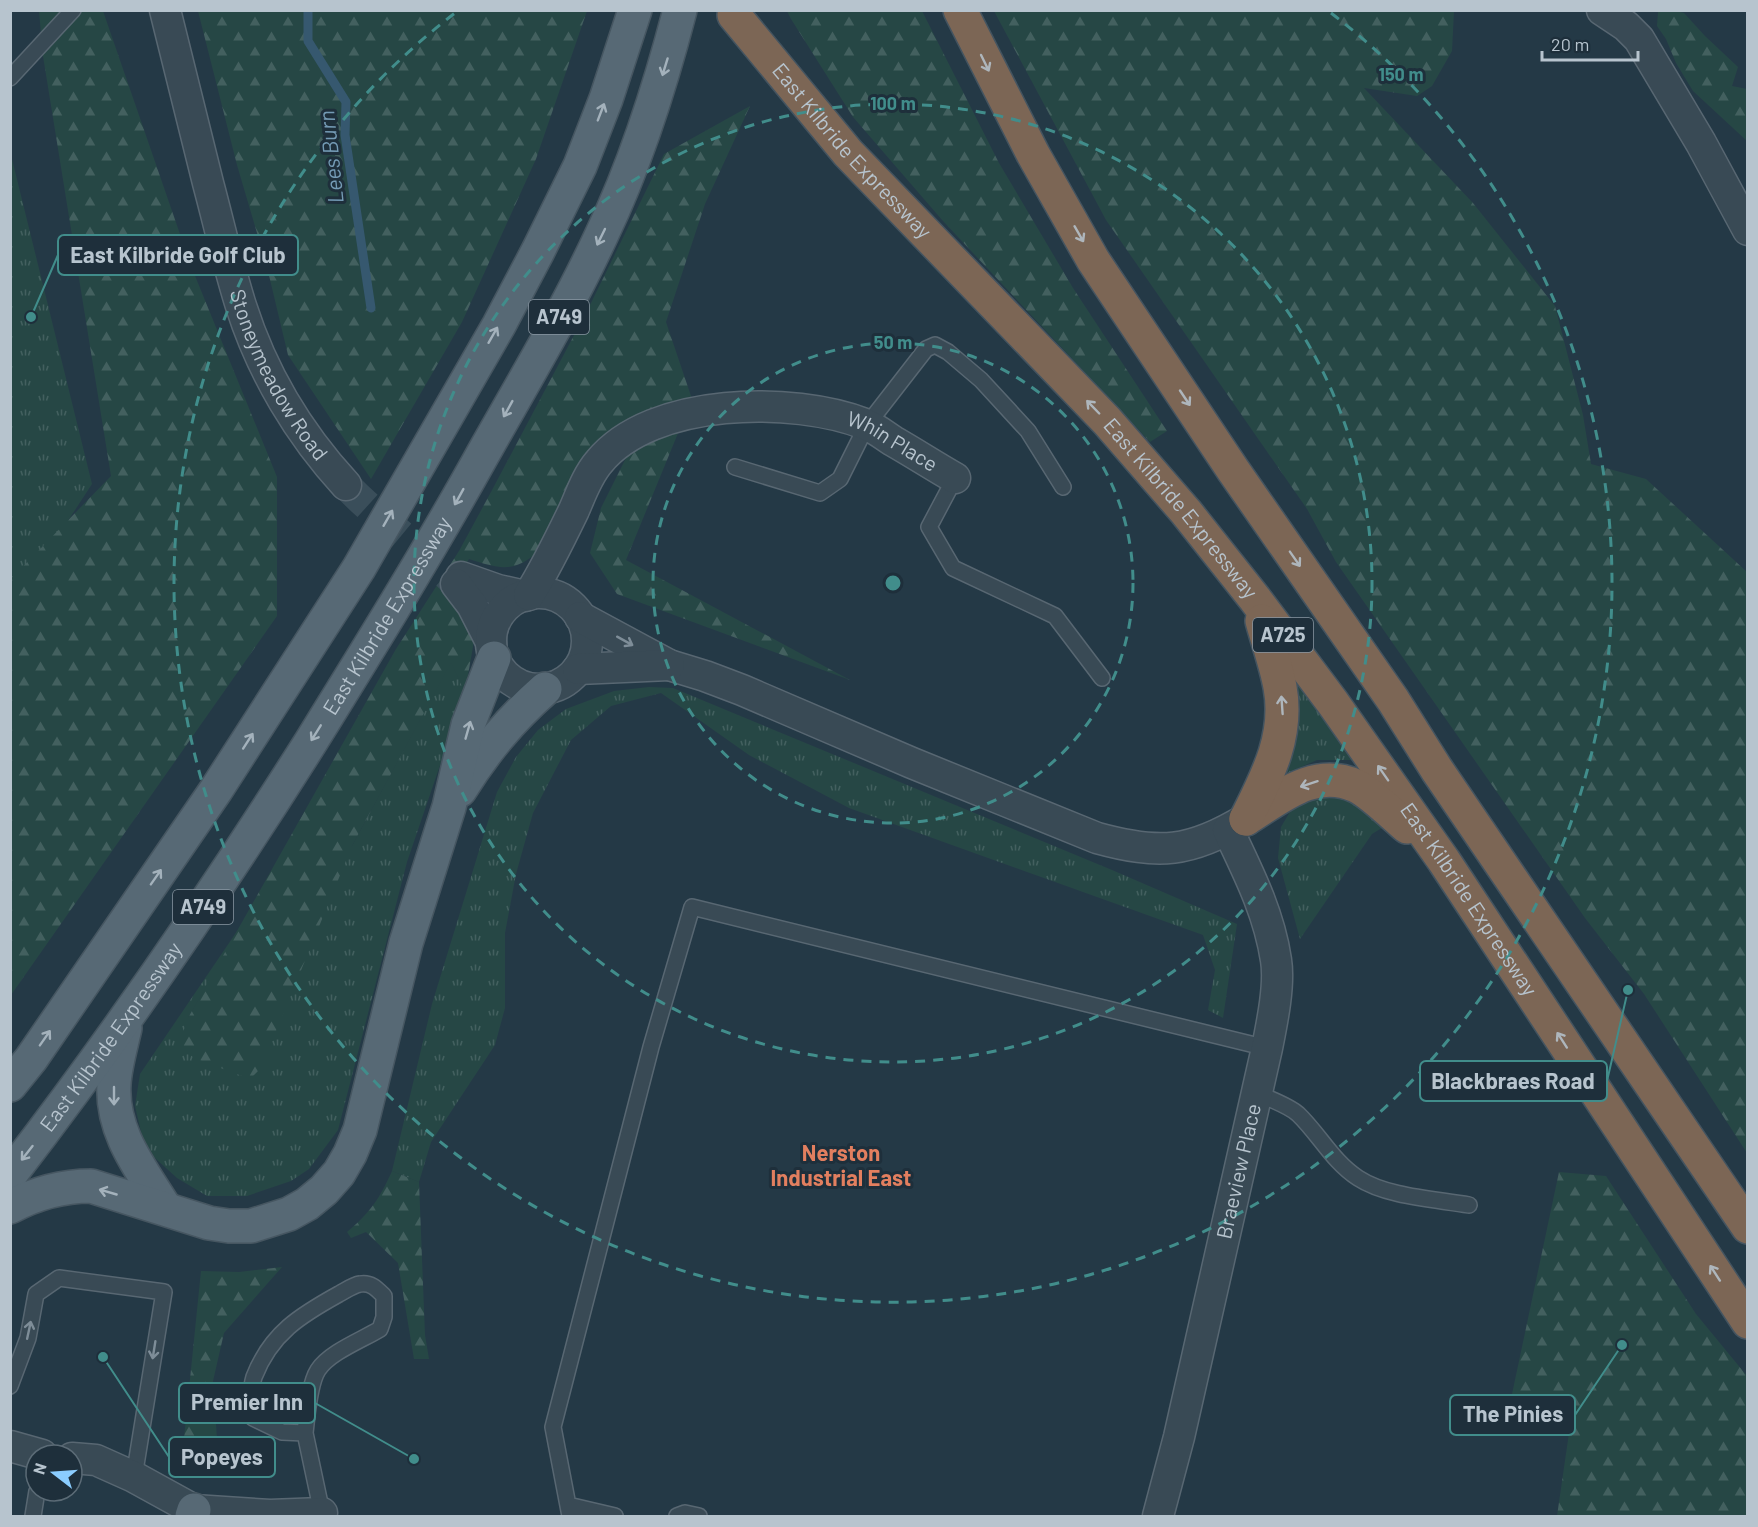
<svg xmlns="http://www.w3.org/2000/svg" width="1758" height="1527" font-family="Barlow,sans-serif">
<defs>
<pattern id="grass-tufts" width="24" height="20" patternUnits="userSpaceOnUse" patternTransform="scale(1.5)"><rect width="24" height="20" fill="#264745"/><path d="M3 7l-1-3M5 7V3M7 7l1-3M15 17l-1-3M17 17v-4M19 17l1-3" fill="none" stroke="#43605f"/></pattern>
<pattern id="forest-firs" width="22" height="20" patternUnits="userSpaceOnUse" patternTransform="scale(1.5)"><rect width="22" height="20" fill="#264745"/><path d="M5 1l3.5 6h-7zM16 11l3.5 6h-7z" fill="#43605f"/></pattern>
</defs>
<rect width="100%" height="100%" fill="#243946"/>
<path fill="url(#grass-tufts)" d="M 10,151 L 92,484 L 11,608 L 10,608 Z
M 451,662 L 465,692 L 407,862 L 338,1130 L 309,1169 L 291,1181 L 247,1196 L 207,1196 L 177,1178 L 145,1149 L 135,1106 L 140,1074 L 246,918 L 188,1018 L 352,846 Z
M 1294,679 L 1353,760 L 1317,760 L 1283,775 Z
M 649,687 L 673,688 L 1112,870 L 1237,924 L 1223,1018 L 1208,1010 L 1215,970 L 1203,935 L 849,808 L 749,755 L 661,693 L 611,706 L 571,740 L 533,813 L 516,874 L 505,933 L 505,1008 L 495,1045 L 431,1142 L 419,1182 L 392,1171 L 432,1004 L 497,792 L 516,757 L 538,730 L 566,709 L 614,691 Z
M 1311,794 L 1355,799 L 1385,826 L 1372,834 L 1300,939 L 1278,858 L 1281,827 L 1294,805 Z"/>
<path fill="url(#forest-firs)" d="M 39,11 L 103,11 L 191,266 L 277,477 L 277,616 L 11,995 L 10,580 L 111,476 L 43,56 Z
M 198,11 L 587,11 L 536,159 L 462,322 L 371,479 L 288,355 L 267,267 L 237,165 Z
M 787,11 L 922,11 L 999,163 L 1073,288 L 1167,431 L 1150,442 L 943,221 L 853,117 L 791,19 Z
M 994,11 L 1454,11 L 1452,51 L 1432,86 L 1417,96 L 1364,88 L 1473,203 L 1555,306 L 1583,415 L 1591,464 L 1646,479 L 1747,572 L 1747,1153 L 1644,994 L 1585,918 L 1336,562 L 1307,509 L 1106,220 Z
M 1676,11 L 1684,13 L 1705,36 L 1738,67 L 1732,86 L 1747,89 L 1747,141 L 1693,91 L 1676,63 L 1666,39 L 1657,26 L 1658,12 Z
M 750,106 L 705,204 L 666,322 L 692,399 L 603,439 L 541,549 C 514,574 501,569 469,559 L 449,594 L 474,641 L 465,692 L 451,663 L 352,846 L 261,1068 L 250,1079 L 194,1058 L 179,1044 L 188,1018 L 396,649 L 459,551 L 491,492 L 590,305 L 664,154 Z
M 683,421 L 626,560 L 850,680 L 617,594 L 590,553 L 601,508 L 629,452 Z
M 392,1171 L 419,1182 L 425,1335 L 429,1359 L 414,1359 L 398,1263 L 366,1232 L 351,1238 L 347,1232 C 370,1213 380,1198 392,1171 Z
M 1559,1172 L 1606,1176 L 1696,1314 L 1747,1376 L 1747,1516 L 1557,1516 L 1569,1433 L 1508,1413 Z
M 282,1267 L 224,1333 L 213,1381 L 218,1454 L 183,1448 L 201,1271 L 239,1272 Z"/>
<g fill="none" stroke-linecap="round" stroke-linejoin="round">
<path stroke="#36586f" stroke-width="9" d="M 308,10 L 308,41 L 346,102 L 345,135 L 371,308"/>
<path stroke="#3a4e5a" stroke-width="30" stroke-dasharray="30 15" stroke-linecap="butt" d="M 346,485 C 380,521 422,548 456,584"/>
<defs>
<path id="lane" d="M 10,78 L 73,10
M 735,467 L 820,493 L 840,479 L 867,425 L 926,349 L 935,345 L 948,352 L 981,380 L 1028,431 L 1063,487
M 955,478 L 929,527 L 953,568 L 1055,616 L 1102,678
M 1257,1093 C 1269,1099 1288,1105 1298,1114 C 1319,1134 1333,1162 1358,1178 C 1387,1197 1435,1199 1469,1205
M 10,1386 L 28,1338 L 36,1294 L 59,1278 L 164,1292 L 134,1477
M 305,1433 C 307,1416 309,1384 318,1370 C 330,1352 362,1340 380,1329 L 384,1317 L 384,1296 C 377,1289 371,1282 360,1284 C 353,1285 345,1291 339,1294 C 301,1315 271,1333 254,1377 C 250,1390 251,1405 253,1418 L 282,1432 L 305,1433 L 322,1513 L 325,1516
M 568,1505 L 615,1516
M 33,1516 L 37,1491
M 570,1516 L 553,1427 L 651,1047 L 692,907 L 1267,1048
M 677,1516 L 685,1513 L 699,1516"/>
<g id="street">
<path id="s1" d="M 165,10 C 179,68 194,125 208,183 C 219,224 228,265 241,306 C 262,372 299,434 346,485"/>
<path d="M 1602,10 L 1626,26 L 1639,39 L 1701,143 L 1748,230"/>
<path d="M 461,577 L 498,590 L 525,596"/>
<path d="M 456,584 L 472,605 L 491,642"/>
<circle cx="539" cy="641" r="48"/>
<path id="s2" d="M 529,595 C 546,568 560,539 574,510 C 581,494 587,476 599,462 C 652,397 793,396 865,424 C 875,428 884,435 893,441 C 914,453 934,466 955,478"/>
<path d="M 580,617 L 669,665 L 705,676 L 742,690 L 912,763 L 1097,838 C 1159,855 1190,853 1246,819"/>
<path d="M 578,669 L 669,665"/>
<path d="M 10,1446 L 42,1455"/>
<path d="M 72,1458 L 96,1460 L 134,1477 L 194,1510 L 270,1515 L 322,1513"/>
<path id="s3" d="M 1158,1516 L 1179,1437 L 1267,1048 C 1272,1023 1280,985 1276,960 C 1269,913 1248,872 1228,830"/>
</g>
<g id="primary">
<path d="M 460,790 C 485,750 510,720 545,689"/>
<path d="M 125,1028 C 121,1046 115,1066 114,1084 C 111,1132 141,1169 165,1208"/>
<path d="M 10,1085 L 31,1059 L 216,790 L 359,568 L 499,325 L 538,251 L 580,166 L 606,99 L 635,10"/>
<path id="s4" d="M 10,1175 C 118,1035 218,889 312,740 C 369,648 426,556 479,461 C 521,386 566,312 602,234 C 636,163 660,87 680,10"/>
<path d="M 10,1207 C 36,1193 62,1186 91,1186 L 209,1223 L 229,1226 L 251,1226 L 289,1214 L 307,1204 L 324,1190 L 339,1173 L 350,1154 L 360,1130 L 406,943 L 449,807 L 468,725 L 494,658"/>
<path d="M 192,1516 L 194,1510"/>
</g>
<g id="highway">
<path d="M 960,10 L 1033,154 L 1093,260 L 1233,470 L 1393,700 L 1437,770 L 1748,1227"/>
<path id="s5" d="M 734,15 L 848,153 L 1107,421 L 1186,512 L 1255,599 L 1333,703 L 1444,861 L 1748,1322"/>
<path d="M 1246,819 C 1280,798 1314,767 1356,786 C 1371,793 1394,816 1407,827"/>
<path d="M 1246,819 C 1267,777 1289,736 1280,687 C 1276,665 1268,643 1262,621"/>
</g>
</defs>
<use href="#lane" stroke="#586772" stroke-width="18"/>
<use href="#street" stroke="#586772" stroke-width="33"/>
<use href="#primary" stroke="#465661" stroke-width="36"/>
<use href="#highway" stroke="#445460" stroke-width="36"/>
<use href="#lane" stroke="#394a55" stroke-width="15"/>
<use href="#street" stroke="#394a55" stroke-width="30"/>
<use href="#primary" stroke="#576975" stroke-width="33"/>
<use href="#highway" stroke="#7c6655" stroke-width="33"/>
</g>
<defs><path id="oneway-shaft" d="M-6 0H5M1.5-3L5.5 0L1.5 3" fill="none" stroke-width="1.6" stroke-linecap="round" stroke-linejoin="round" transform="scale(1.5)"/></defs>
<g stroke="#aeb6bc">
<use href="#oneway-shaft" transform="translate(985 63) rotate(64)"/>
<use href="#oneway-shaft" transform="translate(1079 234) rotate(60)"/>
<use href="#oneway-shaft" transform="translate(1185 398) rotate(56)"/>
<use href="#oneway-shaft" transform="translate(1093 407) rotate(-134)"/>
<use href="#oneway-shaft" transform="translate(1295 559) rotate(55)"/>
<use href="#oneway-shaft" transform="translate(1282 705) rotate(-94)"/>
<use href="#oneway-shaft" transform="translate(1383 773) rotate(-125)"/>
<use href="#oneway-shaft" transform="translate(1309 784) rotate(162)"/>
<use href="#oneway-shaft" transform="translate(1562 1040) rotate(-123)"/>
<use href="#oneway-shaft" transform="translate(1715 1273) rotate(-123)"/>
</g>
<g stroke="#a4b2bc">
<use href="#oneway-shaft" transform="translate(665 67) rotate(107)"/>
<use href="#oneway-shaft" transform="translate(601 112) rotate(-69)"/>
<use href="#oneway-shaft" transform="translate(601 237) rotate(116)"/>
<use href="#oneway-shaft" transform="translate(493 335) rotate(-60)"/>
<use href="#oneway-shaft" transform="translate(508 409) rotate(119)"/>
<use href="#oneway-shaft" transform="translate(459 497) rotate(119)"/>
<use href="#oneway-shaft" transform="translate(388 518) rotate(-60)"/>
<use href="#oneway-shaft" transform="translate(468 730) rotate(-74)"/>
<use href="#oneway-shaft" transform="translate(316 733) rotate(122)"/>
<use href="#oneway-shaft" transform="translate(248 741) rotate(-57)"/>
<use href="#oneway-shaft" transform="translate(156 877) rotate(-55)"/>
<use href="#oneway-shaft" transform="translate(45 1038) rotate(-55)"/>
<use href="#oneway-shaft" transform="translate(114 1096) rotate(90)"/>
<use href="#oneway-shaft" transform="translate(27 1153) rotate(128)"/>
<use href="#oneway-shaft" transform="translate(108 1192) rotate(-164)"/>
</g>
<g stroke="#7e8d98">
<use href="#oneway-shaft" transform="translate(625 641) rotate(29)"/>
<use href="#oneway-shaft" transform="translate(29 1330) rotate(-78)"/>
<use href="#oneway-shaft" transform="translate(154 1350) rotate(99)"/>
</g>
<g fill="none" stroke="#418d8b" stroke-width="3" stroke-dasharray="10 8">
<circle cx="893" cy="583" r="240"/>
<circle cx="893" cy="583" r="479"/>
<path d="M1331 13A719 719 0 1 1 455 13"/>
</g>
<g text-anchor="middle" stroke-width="6" stroke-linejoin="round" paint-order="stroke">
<g fill="#1e2f3b" stroke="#8997a2" stroke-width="1.5">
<rect x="529" y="300" width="60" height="34" rx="4.5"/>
<rect x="1253" y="618" width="60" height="34" rx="4.5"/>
<rect x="173" y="890" width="60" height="34" rx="4.5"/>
</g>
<g font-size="20" font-weight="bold" fill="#b7c4ce">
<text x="559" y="324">A749</text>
<text x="1283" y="642">A725</text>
<text x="203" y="914">A749</text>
</g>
<g font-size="21" fill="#b7c4ce" stroke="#1e2f3b">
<text dy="7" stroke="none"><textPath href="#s5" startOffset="180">East Kilbride Expressway</textPath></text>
<text dy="7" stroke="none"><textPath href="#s1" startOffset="384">Stoneymeadow Road</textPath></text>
<text dy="7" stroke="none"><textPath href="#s2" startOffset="465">Whin Place</textPath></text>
<text dy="7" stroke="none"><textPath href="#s5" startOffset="666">East Kilbride Expressway</textPath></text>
<text dy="7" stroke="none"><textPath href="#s4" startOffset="675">East Kilbride Expressway</textPath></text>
<text dy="7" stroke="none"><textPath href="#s5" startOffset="1152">East Kilbride Expressway</textPath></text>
<text dy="7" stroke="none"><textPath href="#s4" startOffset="171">East Kilbride Expressway</textPath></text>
<text dy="7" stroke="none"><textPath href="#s3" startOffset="354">Braeview Place</textPath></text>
</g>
<g font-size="22" font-style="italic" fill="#749bb5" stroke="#1e2f3b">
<text transform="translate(331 157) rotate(-96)" y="8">Lees Burn</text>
</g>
<g font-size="22" font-weight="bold" fill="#e27f5f" stroke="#1e2f3b">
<text x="841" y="1161">Nerston<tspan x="841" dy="25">Industrial East</tspan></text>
</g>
</g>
<circle cx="893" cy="583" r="9" fill="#418d8b" stroke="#1e2f3b" stroke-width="3"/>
<g font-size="18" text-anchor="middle" font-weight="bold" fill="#418d8b" stroke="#1e2f3b" stroke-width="6" stroke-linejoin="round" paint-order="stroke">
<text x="1401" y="81">150 m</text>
<text x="893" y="110">100 m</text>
<text x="893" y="349">50 m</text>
</g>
<path fill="none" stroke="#418d8b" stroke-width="2" d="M31 317L58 255M1628 990L1607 1081M414 1459L315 1403M1622 1345L1575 1415M103 1357L169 1457"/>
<g fill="#418d8b" stroke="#1e2f3b" stroke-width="2">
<circle cx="31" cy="317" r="6"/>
<circle cx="1628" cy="990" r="6"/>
<circle cx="414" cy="1459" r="6"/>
<circle cx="1622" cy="1345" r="6"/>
<circle cx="103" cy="1357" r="6"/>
</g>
<g fill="#1e2f3b" stroke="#418d8b" stroke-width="2">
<rect x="58" y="235" width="240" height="40" rx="6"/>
<rect x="1420" y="1061" width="187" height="40" rx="6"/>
<rect x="179" y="1383" width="136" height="40" rx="6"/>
<rect x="1450" y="1395" width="125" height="40" rx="6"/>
<rect x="169" y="1437" width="106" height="40" rx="6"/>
</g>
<g font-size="22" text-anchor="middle" font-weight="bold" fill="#b7c4ce">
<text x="178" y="263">East Kilbride Golf Club</text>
<text x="1513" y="1089">Blackbraes Road</text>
<text x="247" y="1410">Premier Inn</text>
<text x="1513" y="1422">The Pinies</text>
<text x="222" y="1465">Popeyes</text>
</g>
<rect width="1758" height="1527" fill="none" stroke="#b7c4ce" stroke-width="24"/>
<g transform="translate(54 1473) rotate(287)"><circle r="28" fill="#1e2f3b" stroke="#5b6b76" stroke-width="1.5"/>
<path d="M0-4.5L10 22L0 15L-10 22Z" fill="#8bcdff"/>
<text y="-9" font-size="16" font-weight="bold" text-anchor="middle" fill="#b7c4ce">N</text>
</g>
<path d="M1542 51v9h96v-9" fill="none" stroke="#b7c4ce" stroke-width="3"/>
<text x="1551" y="51" font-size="18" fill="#b7c4ce" stroke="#1e2f3b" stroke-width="4.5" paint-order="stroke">20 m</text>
</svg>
